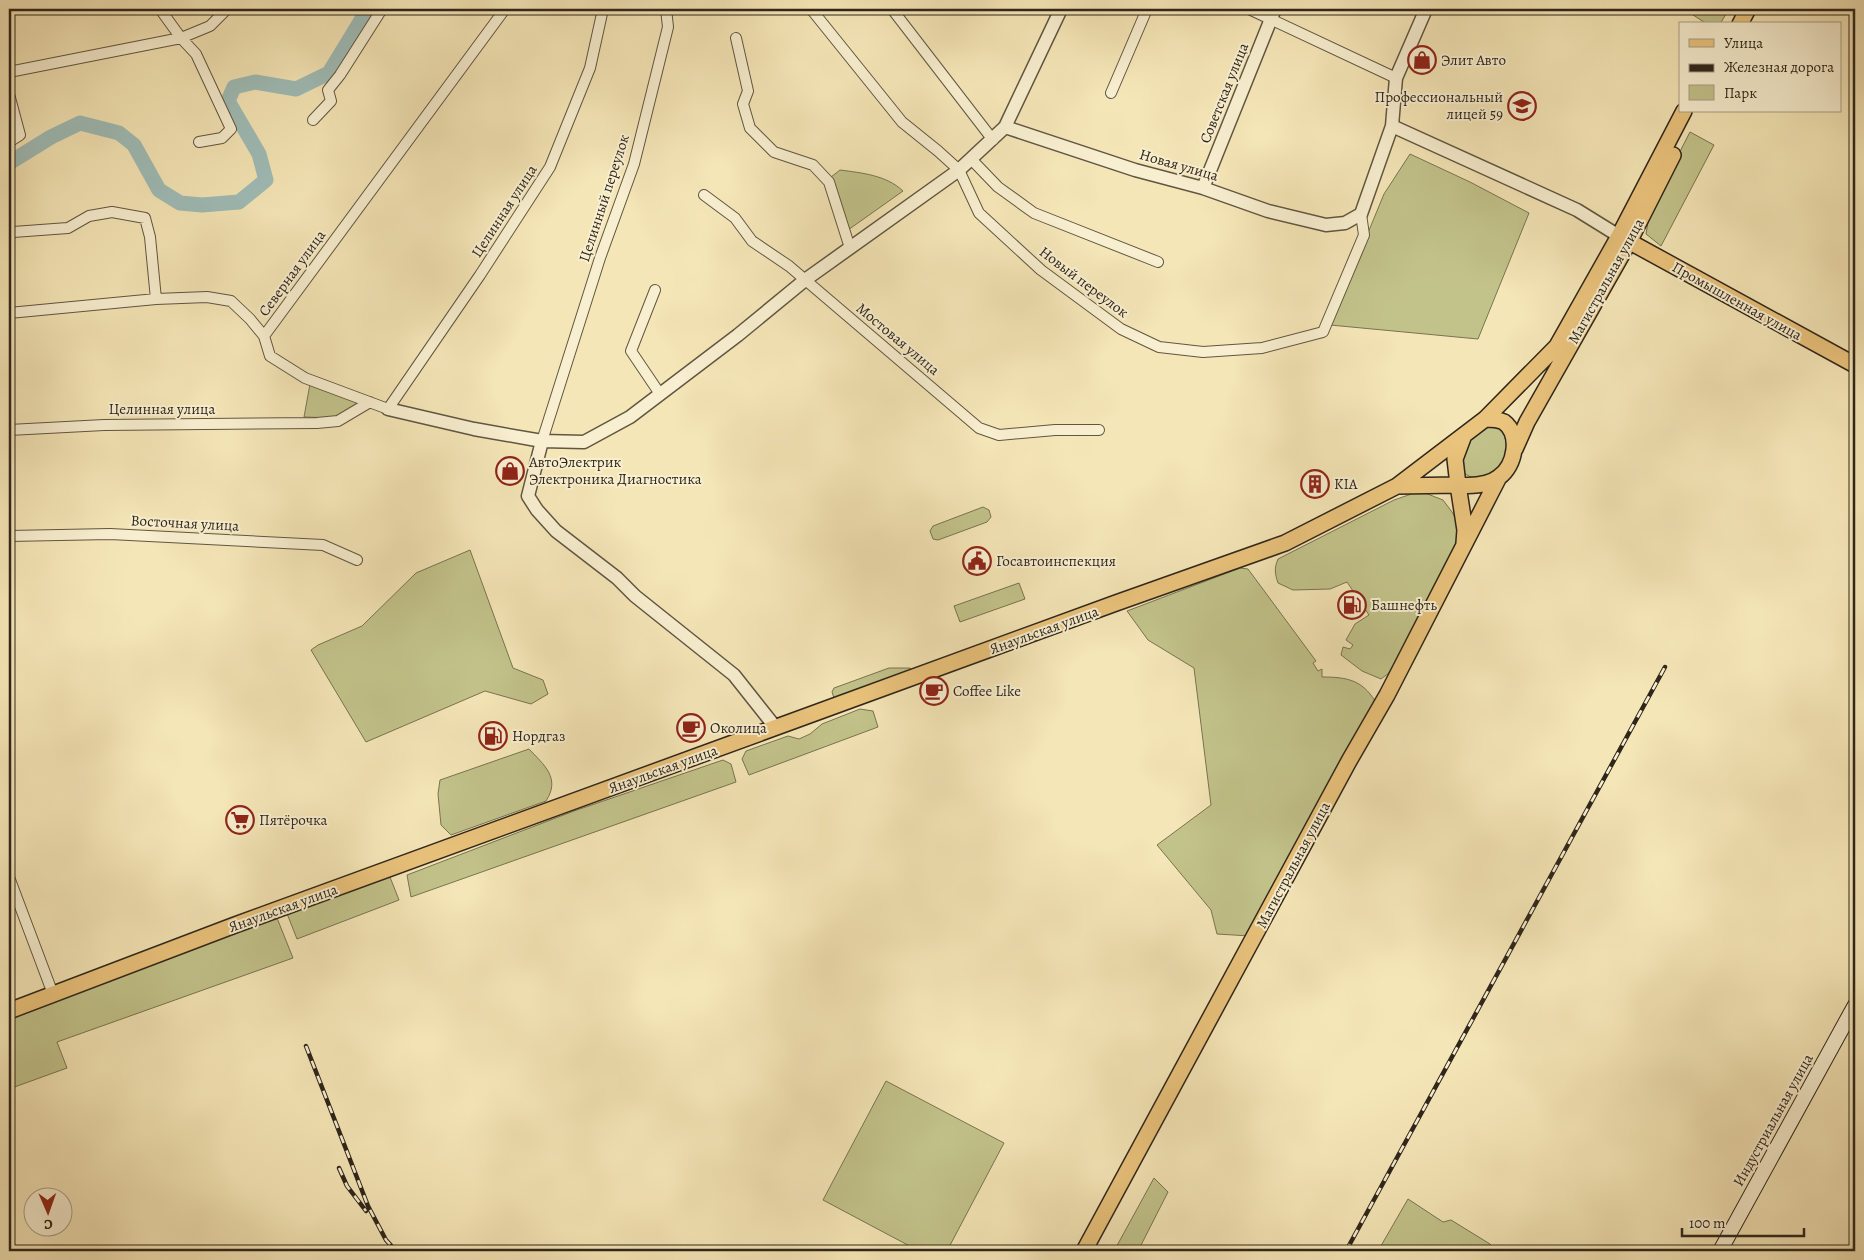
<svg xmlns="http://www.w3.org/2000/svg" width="1864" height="1260" font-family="Alegreya,serif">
<rect width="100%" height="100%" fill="#f5e6b7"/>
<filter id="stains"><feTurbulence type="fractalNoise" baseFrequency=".004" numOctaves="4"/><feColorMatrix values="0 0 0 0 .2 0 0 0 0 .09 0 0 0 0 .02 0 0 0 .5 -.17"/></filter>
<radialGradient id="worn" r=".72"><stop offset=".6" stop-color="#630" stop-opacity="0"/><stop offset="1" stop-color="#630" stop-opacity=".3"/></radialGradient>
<path fill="#c2c38a" stroke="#787452" d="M 1692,9 L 1729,9 L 1720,24 L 1707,24 L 1690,13 Z
M 1690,132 L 1714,145 L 1661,246 L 1646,234 L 1650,210 Z
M 1410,154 L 1470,182 L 1529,213 L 1478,339 L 1330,325 L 1384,194 Z
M 840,170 C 862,173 886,175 903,191 L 848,230 L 831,177 Z
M 310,384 L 362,402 L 334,418 L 304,417 Z
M 1495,427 C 1499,429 1503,430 1505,433 C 1514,446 1503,468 1491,475 C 1486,477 1480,478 1475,479 L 1465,474 C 1458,458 1467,436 1483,429 C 1487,427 1492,427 1495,427 Z
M 1420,491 L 1443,500 L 1452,512 L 1460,526 L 1459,544 L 1389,673 L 1381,679 L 1362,671 L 1341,655 L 1343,647 L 1350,649 L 1353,645 L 1346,640 L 1355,624 L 1369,615 L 1347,582 L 1330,589 L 1293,590 L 1278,583 C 1275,574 1274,568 1278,559 L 1394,500 Z
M 983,507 L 989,510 L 991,517 L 987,522 L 938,540 L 933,539 L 930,531 L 933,526 Z
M 470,550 L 513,668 L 543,680 L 548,694 L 531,704 L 485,691 L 366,742 L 311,650 L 318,645 L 362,626 L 416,573 Z
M 1240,568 L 1248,569 L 1316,661 L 1313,663 L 1318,671 L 1322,669 L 1322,677 C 1347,677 1362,680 1375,701 L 1250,936 L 1217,934 L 1211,910 L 1157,845 L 1211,805 L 1194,668 L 1148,640 L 1127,611 Z
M 1019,583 L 1025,599 L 960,622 L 954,606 Z
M 889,668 L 910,668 L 912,670 L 834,698 L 832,692 L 834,688 Z
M 860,709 L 873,711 L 878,727 L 749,775 L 742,759 L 746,751 L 788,736 L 799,739 L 810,734 L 822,724 Z
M 529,749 C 544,765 561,778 546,801 L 451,835 L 441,825 L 438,794 L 440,780 Z
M 723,760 L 731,764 L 736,782 L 411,897 L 407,875 L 574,811 Z
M 388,872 L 399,900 L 297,939 L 286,911 Z
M 277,918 L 293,958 L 57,1042 L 67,1068 L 9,1089 L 9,1014 Z
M 886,1081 L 1004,1143 L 947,1251 L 919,1251 L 823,1200 Z
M 1154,1178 L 1168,1192 L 1138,1251 L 1114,1251 Z
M 1408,1199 L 1443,1222 L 1451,1220 L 1490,1244 L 1497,1251 L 1378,1251 Z"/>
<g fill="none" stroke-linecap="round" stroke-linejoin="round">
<path stroke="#9fbdb8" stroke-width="15" d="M 9,163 L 51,137 L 80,123 L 119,133 L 134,145 L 159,190 L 180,203 L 202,205 L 239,202 L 266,180 L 259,154 L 228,101 L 234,87 L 255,82 L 296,89 L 329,73 L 368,9"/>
<defs>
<path id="minor" d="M 160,9 L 181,38 L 196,54 L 231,129 L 222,138 L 199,142
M 811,9 L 902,122 L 938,151 L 959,170 L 979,213 L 1041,270 L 1121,329 L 1159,347 L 1203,352 L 1262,348 L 1323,332 L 1364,235 L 1361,214
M 892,9 L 993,140
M 1249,9 L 1396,78
M 736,38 L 748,91 L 743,104 L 750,128 L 774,152 L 813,165 L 829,182 L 850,248
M 9,72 L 181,38 L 210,26 L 227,9
M 1111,93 L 1147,9
M 9,94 L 20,135 L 9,142
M 313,120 L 331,101 L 328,90 L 340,75 L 382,9
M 971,159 L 998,187 L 1034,213 L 1158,262
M 704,195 L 735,218 L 752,241 L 789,266 L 979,428 L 999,435 L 1055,430 L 1099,430
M 13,232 L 68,228 L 89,216 L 112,212 L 145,218 L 150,237 L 156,299
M 655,290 L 631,351 L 660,394
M 9,313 L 156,299 L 207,297 L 231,301 L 250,319 L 264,336 L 270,356 L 305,378 L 388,409 L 480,275 L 550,167 L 590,68 L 603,9
M 264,336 L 505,9
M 9,430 L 104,425 L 317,423 L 338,421 L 370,402
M 542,441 L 600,258 L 634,164 L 668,27 L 666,9
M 9,536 L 110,534 L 323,545 L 357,560
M 9,877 L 53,994"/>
<path id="tertiary" d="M 1392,126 L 1577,210 L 1619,236
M 1005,127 L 1135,170 L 1203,188 L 1268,211 L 1326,225 L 1345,223 L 1361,214 L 1392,126 L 1396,78 L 1426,9
M 1203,188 L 1275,9
M 388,409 L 474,429 L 542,441 L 584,442 L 630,417 L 738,335 L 805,280 L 959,170 L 1005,127 L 1061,9
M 542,441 L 528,496 L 537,510 L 556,531 L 617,578 L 635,596 L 734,675 L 776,728"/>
<path id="secondary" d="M 1720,1251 L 1855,1005"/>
<path id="primary" d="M 1740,24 L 1748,9
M 1621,237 L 1855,365
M 1464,435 L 1455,459 L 1458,485 C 1471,486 1488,486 1499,477 C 1515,466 1521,435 1504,422 C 1498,419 1491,419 1485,419
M 1515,449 L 1527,422 L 1629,242 L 1673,155
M 1397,486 L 1458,485 L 1465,530 L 1464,543
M 9,1011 L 235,925 L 1116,603 L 1285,543 L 1397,486 L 1485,419 L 1557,346 L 1619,236 L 1684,111
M 1084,1251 L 1349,761 L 1387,695 L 1499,477"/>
</defs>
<use href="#minor" stroke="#605641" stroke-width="12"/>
<use href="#tertiary" stroke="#605641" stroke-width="15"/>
<use href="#secondary" stroke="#2f261a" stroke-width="16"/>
<use href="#primary" stroke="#2f261a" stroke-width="18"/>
<use href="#minor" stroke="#f8efd0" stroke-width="10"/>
<use href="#tertiary" stroke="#f8efd0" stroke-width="12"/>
<use href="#secondary" stroke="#f8efd0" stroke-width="14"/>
<use href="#primary" stroke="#eac37c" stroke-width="15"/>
<defs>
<path id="rail" d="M 306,1046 L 368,1206 L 386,1240 L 396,1251
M 339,1168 L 347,1186 L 366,1211
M 1346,1251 L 1665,667"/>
</defs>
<use href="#rail" stroke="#2f261a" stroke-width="4.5"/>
<use href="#rail" stroke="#f8efd0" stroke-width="2.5" stroke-dasharray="8" stroke-linecap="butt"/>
</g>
<defs>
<symbol id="shop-ring" viewBox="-11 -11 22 22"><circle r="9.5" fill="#f8efd0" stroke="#8f2418" stroke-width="1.5"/><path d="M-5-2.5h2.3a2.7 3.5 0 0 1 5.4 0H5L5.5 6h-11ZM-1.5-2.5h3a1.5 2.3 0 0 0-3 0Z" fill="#8f2418"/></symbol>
<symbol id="university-ring" viewBox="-11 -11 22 22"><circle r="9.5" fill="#f8efd0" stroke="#8f2418" stroke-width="1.5"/><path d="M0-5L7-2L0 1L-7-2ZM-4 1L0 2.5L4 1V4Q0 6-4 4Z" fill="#8f2418"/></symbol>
<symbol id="building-ring" viewBox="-11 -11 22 22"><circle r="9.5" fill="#f8efd0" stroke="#8f2418" stroke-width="1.5"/><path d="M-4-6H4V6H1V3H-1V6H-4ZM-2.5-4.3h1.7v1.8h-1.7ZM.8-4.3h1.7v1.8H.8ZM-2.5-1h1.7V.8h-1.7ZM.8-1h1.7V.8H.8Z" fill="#8f2418"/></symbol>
<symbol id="civic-ring" viewBox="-11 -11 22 22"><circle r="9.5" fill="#f8efd0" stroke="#8f2418" stroke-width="1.5"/><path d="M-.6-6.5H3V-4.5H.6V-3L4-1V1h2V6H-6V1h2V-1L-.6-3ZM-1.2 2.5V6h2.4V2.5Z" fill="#8f2418"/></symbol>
<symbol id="fuel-ring" viewBox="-11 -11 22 22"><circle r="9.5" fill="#f8efd0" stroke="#8f2418" stroke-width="1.5"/><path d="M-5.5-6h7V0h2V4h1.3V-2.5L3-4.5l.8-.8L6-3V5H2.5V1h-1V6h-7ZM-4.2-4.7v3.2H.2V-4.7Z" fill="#8f2418"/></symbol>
<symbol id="cafe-ring" viewBox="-11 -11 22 22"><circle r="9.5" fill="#f8efd0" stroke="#8f2418" stroke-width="1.5"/><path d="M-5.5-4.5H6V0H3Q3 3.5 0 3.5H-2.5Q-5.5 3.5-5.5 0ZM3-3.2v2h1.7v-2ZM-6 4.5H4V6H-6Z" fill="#8f2418"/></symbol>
<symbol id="supermarket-ring" viewBox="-11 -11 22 22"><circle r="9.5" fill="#f8efd0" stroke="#8f2418" stroke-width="1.5"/><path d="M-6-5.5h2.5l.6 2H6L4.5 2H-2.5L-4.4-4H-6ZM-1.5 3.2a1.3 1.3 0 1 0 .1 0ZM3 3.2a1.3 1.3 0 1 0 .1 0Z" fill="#8f2418"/></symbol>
</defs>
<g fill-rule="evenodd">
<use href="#shop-ring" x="1406" y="44" width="32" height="32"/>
<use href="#university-ring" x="1506" y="90" width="32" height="32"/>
<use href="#shop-ring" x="494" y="455" width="32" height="32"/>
<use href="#building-ring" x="1299" y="468" width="32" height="32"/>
<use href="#civic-ring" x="961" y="545" width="32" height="32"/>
<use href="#fuel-ring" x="1336" y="589" width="32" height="32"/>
<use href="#cafe-ring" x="918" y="675" width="32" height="32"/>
<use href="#cafe-ring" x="675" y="712" width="32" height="32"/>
<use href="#fuel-ring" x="477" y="720" width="32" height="32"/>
<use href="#supermarket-ring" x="224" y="804" width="32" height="32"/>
</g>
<g text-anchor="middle" stroke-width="4" stroke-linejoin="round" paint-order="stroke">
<g font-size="15" fill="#2f261a" stroke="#f8efd0" text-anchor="start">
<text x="1441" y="65">Элит Авто</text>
<text x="1503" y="102" text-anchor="end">Профессиональный<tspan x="1503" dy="17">лицей 59</tspan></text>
<text x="529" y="467">АвтоЭлектрик<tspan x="529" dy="17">Электроника Диагностика</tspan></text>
<text x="1334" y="489">KIA</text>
<text x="996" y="566">Госавтоинспекция</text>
<text x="1371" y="610">Башнефть</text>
<text x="953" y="696">Coffee Like</text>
<text x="710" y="733">Околица</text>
<text x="512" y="741">Нордгаз</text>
<text x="259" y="825">Пятёрочка</text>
</g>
<g font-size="15" fill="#2f261a" stroke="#f8efd0">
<text transform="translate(1224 93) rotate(-68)" y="5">Советская улица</text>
<text transform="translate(1179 165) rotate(16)" y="5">Новая улица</text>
<text transform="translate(604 198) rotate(-72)" y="5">Целинный переулок</text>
<text transform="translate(504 211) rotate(-57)" y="5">Целинная улица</text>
<text transform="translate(292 273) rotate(-54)" y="5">Северная улица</text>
<text transform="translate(1606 281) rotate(-61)" y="5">Магистральная улица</text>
<text transform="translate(1084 282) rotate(37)" y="5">Новый переулок</text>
<text transform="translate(1737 301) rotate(29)" y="5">Промышленная улица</text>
<text transform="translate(898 339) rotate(40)" y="5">Мостовая улица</text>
<text x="162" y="414">Целинная улица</text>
<text transform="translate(185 523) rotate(3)" y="5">Восточная улица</text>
<text transform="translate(1044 630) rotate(-20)" y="5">Янаульская улица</text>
<text transform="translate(663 769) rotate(-20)" y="5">Янаульская улица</text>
<text transform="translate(1293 865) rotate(-62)" y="5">Магистральная улица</text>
<text transform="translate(283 908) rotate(-20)" y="5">Янаульская улица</text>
<text transform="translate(1773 1120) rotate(-61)" y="5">Индустриальная улица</text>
</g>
</g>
<rect width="1864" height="1260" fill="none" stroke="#f5e6b7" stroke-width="30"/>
<rect x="10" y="10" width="1844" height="1240" fill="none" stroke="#2f261a" stroke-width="2.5"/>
<rect x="15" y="15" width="1834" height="1230" fill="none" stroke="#2f261a"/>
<rect x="1679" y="22" width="162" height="90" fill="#f8efd0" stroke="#a89f87"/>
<rect x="1689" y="39" width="25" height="8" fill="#eac37c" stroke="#a89f87"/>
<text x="1724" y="48" font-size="15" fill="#2f261a">Улица</text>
<rect x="1689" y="64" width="25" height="8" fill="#2f261a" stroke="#a89f87"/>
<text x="1724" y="72" font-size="15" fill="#2f261a">Железная дорога</text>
<rect x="1689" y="85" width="25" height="15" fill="#c2c38a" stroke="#a89f87"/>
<text x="1724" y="98" font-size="15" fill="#2f261a">Парк</text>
<g transform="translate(48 1212) rotate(178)"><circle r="24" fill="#f8efd0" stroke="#a89f87"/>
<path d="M0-4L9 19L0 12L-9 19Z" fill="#8f2418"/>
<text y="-8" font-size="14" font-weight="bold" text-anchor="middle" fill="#2f261a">С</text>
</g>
<path d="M1682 1228v8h122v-8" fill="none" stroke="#2f261a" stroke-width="2.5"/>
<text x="1689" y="1228" font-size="15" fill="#2f261a" stroke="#f8efd0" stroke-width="4" paint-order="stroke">100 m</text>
<rect width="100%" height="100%" filter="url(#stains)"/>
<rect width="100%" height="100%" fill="url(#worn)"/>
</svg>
